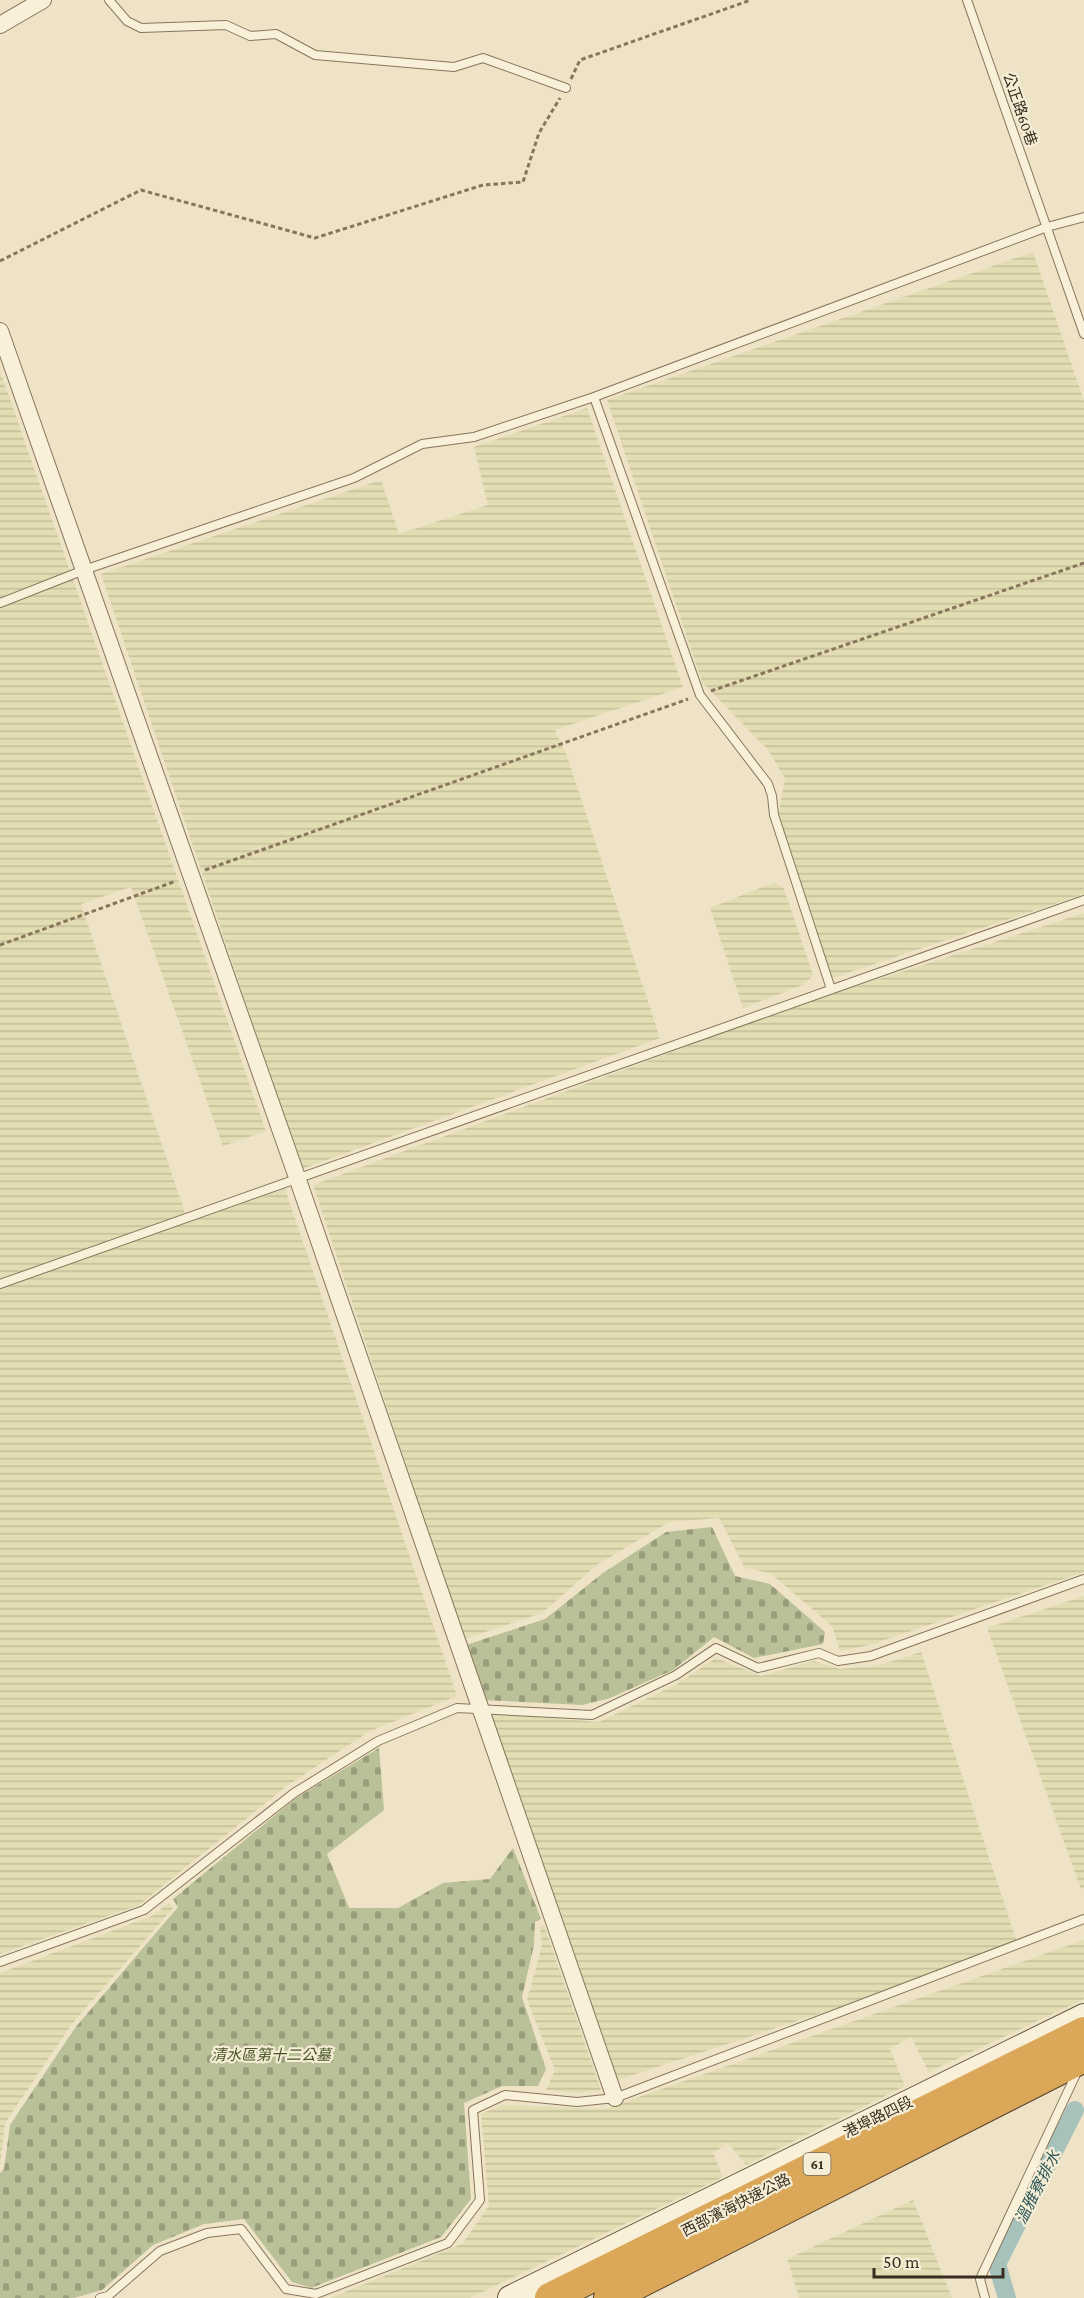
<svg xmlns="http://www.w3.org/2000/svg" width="1084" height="2298" font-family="'Crimson Pro','Noto Sans TC',serif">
<defs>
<pattern id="farmland-rules" width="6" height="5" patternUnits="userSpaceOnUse" patternTransform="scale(1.5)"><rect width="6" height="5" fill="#e3ddb3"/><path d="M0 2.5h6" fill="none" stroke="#c4be9a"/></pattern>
<pattern id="cemetery-stones" width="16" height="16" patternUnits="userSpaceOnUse" patternTransform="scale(1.5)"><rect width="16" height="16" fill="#bac198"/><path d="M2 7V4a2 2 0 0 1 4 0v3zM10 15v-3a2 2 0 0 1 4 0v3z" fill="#989d7b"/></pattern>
</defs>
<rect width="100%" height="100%" fill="#eee3c6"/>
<path fill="url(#farmland-rules)" d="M 1033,252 L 1084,401 L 1084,894 L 832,978 L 778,817 L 785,778 L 768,750 L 702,682 L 607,400 Z
M 0,371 L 266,1131 L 223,1146 L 131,887 L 81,904 L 188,1222 L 285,1189 L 457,1696 L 370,1731 L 288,1785 L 139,1905 L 0,1954 Z
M 587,408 L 683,687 L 555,730 L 567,756 L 660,1038 L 302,1169 L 101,574 L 381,480 L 399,534 L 488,505 L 474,447 Z
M 775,882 L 784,889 L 813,975 L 805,984 L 743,1008 L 710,908 Z
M 1084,913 L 1084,1572 L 870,1645 L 840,1651 L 832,1626 L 770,1573 L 745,1568 L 719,1518 L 669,1522 L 598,1564 L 542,1613 L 464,1639 L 313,1185 L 796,1006 Z
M 1084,1596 L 1084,1888 L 1081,1889 L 987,1628 Z
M 921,1652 L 1019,1948 L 618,2080 L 491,1713 L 599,1722 L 677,1684 L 716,1658 L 761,1676 L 814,1661 L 839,1669 L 877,1666 Z
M 169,1903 L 173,1908 L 71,2025 L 5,2123 L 0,2165 L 0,1973 L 152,1916 Z
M 544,1925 L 601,2090 L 579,2093 L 546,2090 L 555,2070 L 527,2000 L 542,1946 L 540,1927 Z
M 1084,1940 L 1084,1999 L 929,2072 L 911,2037 L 890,2049 L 905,2086 L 746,2165 L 728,2143 L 713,2153 L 723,2177 L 470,2298 L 330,2298 L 462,2244 L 489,2206 L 481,2114 L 502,2105 L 605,2109 Z
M 913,2200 L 952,2298 L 799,2298 L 787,2259 Z"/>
<path fill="url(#cemetery-stones)" d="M 712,1527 L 735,1576 L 770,1584 L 825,1632 L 823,1644 L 754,1658 L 714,1637 L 673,1670 L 610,1698 L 582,1705 L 483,1700 L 466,1645 L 545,1619 L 603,1573 L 666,1532 Z
M 379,1748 L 384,1810 L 327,1854 L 349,1908 L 398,1908 L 443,1883 L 490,1879 L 513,1848 L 541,1919 L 535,1922 L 534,1945 L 522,1997 L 546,2069 L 538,2086 L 502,2086 L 464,2103 L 471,2199 L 441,2237 L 311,2288 L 292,2282 L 244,2219 L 204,2224 L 153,2245 L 102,2290 L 74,2298 L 0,2298 L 0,2173 L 4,2169 L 10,2125 L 75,2028 L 178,1907 L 173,1899 L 296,1798 Z"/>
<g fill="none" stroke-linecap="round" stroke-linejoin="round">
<path stroke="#a7c1bb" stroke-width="18" d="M 1007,2298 L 997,2264 L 1075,2110"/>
<defs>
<path id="lane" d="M 109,0 L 127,21 L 141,28 L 226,25 L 250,36 L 276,34 L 315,55 L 454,67 L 483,58 L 566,88
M 967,0 L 1084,334
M 594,397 L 700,695 L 768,784 L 772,796 L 774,815 L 831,989
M 0,603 L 84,570 L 354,478 L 422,444 L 474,437 L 594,397 L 1047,227 L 1084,217
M 0,1284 L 1084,900
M 0,1962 L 144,1910 L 294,1793 L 378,1741 L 457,1708 L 592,1715 L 676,1675 L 716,1648 L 758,1668 L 819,1653 L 838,1661 L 871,1656 L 1084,1579
M 100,2298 L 108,2296 L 160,2251 L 207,2233 L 241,2229 L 286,2289 L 316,2294 L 448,2243 L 480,2200 L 473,2110 L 505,2095 L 577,2102 L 615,2098 L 1084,1919
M 985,2298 L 980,2279 L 1077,2072"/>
<path id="street" d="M 0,25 L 43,0
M 0,331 L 298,1180 L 615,2098"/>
<path id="secondary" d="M 510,2298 L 1084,2016"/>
<path id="highway" d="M 550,2298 L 1084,2032
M 609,2298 L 1084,2057"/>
</defs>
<use href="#lane" stroke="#89755c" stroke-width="10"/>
<use href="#street" stroke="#89755c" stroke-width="18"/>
<use href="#secondary" stroke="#6a573f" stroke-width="26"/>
<use href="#highway" stroke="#574330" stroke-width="32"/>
<path stroke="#89755c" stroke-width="3" stroke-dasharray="4.5 3" stroke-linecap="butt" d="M 571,79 L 580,60 L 751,0
M 0,261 L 141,190 L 315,238 L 483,185 L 523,182 L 539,133 L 560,98
M 711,691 L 1084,563
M 205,870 L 688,699
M 0,945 L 176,881"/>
<use href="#lane" stroke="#f8f0d9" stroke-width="8"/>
<use href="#street" stroke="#f8f0d9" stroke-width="16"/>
<use href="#secondary" stroke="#f8f0d9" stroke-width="24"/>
<use href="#highway" stroke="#dba759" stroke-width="30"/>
</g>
<g text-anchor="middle" stroke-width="4.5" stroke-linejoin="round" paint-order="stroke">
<rect fill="#f5edd5" stroke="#716756" stroke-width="1.5" x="803.5" y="2153" width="27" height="22" rx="4.5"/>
<g font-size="14" font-weight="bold" fill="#392d1f">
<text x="817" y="2169">61</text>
</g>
<g font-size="15" fill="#392d1f" stroke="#f5edd5">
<text transform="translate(1020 109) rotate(71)" y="5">公正路60巷</text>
<text transform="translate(878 2117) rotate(-26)" y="5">港埠路四段</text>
<text transform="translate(736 2205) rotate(-27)" y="5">西部濱海快速公路</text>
</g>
<g font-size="15" font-style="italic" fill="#475526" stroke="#f5edd5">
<text x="271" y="2060">清水區第十二公墓</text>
</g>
<g font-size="16" font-style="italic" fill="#2f5858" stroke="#f5edd5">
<text transform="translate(1037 2187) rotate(-63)" y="6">溫雅寮排水</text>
</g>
</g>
<path d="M874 2268v9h129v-9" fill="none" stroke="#392d1f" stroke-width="3"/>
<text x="883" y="2268" font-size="18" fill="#392d1f" stroke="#f5edd5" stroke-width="4.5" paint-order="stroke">50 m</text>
</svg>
